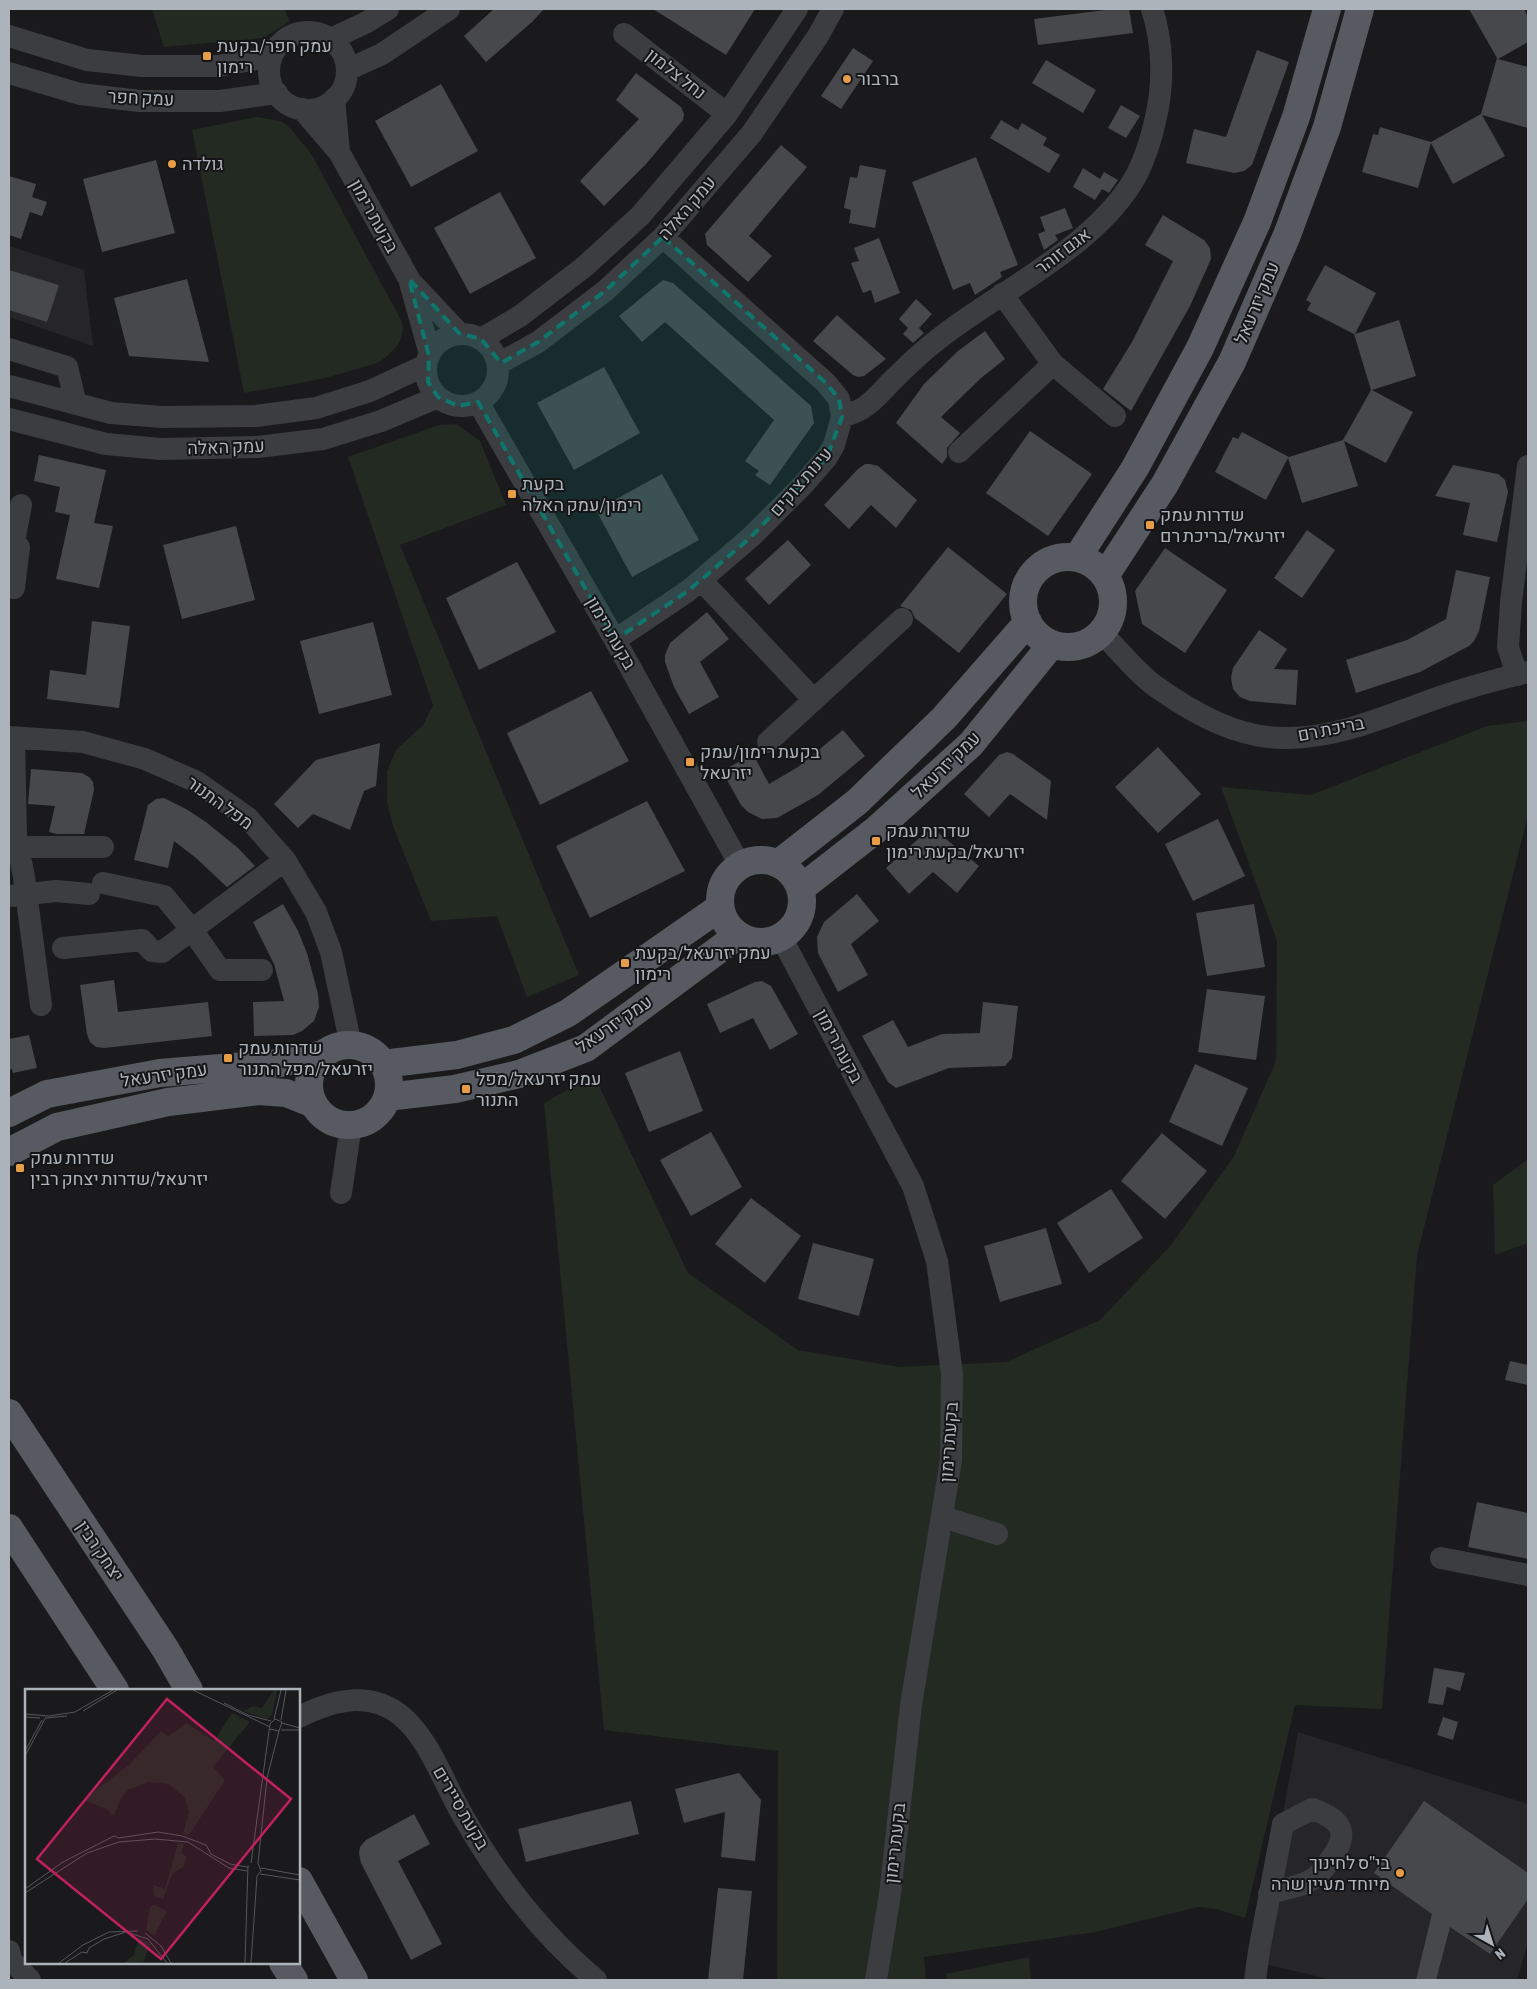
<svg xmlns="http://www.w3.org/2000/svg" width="1537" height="1989" font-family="'Asap Condensed',Heebo,sans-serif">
<rect width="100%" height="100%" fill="#1a1a1c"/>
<path fill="#262629" d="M 9,246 L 84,270 L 93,346 L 9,317 Z
M 1298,1732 L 1528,1804 L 1528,1942 L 1517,1980 L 1332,1980 L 1256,1962 Z"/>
<path fill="#222a22" d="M 152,9 L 284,9 L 290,21 L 263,38 L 164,47 Z
M 256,117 L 281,121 L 290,128 L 312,155 L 402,322 C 406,338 395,351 382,360 C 375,365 365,366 357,369 C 320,381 282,386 244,393 L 192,130 Z
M 456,424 L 480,441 L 506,505 L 400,545 L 579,975 L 527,997 L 497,916 L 431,921 L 393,826 L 387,802 L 387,771 L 396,750 L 423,725 L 433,705 L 348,457 L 439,425 Z
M 1528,721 L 1528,815 L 1417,1255 L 1382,1709 L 1295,1705 L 1245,1918 L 1216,1909 L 1198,1907 L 1095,1932 L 924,1957 L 926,1980 L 777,1980 L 778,1751 L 604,1730 L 544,1103 L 594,1075 L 688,1273 L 798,1350 L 900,1367 L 1006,1362 L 1100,1320 L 1171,1245 L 1234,1156 L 1276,1061 L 1277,941 L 1221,787 L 1311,795 L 1487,726 Z
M 1528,1159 L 1528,1243 L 1495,1255 L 1493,1185 Z
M 1029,1957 L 1031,1980 L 947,1980 L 946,1974 Z"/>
<path fill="#47484c" d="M 494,9 L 544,9 L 532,22 L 486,62 L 464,36 Z
M 653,9 L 755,9 L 726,55 Z
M 1113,9 L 1129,9 L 1133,33 L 1038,45 L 1034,19 Z
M 1469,9 L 1524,9 L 1528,17 L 1528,42 L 1498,59 L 1528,67 L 1528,128 L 1482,115 L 1505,156 L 1453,184 L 1431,143 L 1418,188 L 1362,172 L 1373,134 L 1378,135 L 1380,127 L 1431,142 L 1481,114 L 1497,58 Z
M 853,48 L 873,61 L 841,109 L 821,96 Z
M 1257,50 L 1289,62 L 1252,165 L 1244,171 L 1234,173 L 1186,163 L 1194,129 L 1226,137 Z
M 1046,60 L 1096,90 L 1083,113 L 1032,83 Z
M 636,73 L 681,107 L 684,114 L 683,120 L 646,164 L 604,206 L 580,181 L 639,119 L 616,100 Z
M 441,84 L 478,151 L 411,187 L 375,121 Z
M 1121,105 L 1140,116 L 1126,138 L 1108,128 Z
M 1001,120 L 1018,130 L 1022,123 L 1047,138 L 1043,145 L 1060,155 L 1049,173 L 990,138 Z
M 781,145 L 807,167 L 749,236 L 772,256 L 748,282 L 707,245 L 705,234 Z
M 976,157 L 1018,265 L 1000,272 L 1002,277 L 975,295 L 970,283 L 953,290 L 912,182 Z
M 156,160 L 175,233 L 102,252 L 83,179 Z
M 860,165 L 886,170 L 875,228 L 849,223 L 851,210 L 844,208 L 850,177 L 857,178 Z
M 1083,168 L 1100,179 L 1104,172 L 1118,180 L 1109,193 L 1102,189 L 1095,200 L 1073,187 Z
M 9,176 L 36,184 L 32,197 L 47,202 L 42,216 L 30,212 L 21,239 L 9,235 Z
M 500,192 L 536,258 L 470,294 L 434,228 Z
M 1065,208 L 1073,228 L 1055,235 L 1058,240 L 1044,250 L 1038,234 L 1045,231 L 1040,217 Z
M 1163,215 L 1204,240 L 1210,248 L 1211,259 L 1190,306 L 1131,411 L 1103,389 L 1132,342 L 1173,261 L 1145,245 Z
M 879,238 L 900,293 L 875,303 L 871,290 L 863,293 L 851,263 L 859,261 L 854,248 Z
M 1325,265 L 1376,293 L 1355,334 L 1399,320 L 1416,376 L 1372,390 L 1413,412 L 1386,463 L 1344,441 L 1358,486 L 1302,503 L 1288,458 L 1266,500 L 1215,472 L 1233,437 L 1238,439 L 1242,432 L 1289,457 L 1343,440 L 1371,390 L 1354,334 L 1307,310 L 1311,303 L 1306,300 Z
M 9,270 L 59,285 L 47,322 L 9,310 Z
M 187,279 L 209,362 L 129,356 L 114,298 Z
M 663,280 L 673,283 L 811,406 L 814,423 L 770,485 L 755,475 L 759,471 L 745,461 L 774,420 L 665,322 L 642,342 L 619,316 Z
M 916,299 L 932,314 L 919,328 L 924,333 L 913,343 L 903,334 L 908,328 L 899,319 Z
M 837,315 L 886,359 L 864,376 L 858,377 L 853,375 L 813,341 Z
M 985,331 L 1005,359 L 981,378 L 941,417 L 960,433 L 947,448 L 947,457 L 942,464 L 896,423 L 924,384 L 958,351 Z
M 604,367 L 640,433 L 574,470 L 537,403 Z
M 1030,431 L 1092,474 L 1048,536 L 986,493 Z
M 39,455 L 106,470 L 94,523 L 113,526 L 99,588 L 56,579 L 70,515 L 55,512 L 60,487 L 34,481 Z
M 870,464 L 878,466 L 917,500 L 896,528 L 871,505 L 849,529 L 824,505 L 858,469 L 865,464 Z
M 1453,465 L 1498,474 L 1505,480 L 1508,492 L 1497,542 L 1463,535 L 1470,503 L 1435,496 Z
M 662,474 L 699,540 L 632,577 L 596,510 Z
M 236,526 L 255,600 L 182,619 L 163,545 Z
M 1307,530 L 1335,550 L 1302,598 L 1274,578 Z
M 788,540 L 811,565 L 769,605 L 745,579 Z
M 948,547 L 1007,594 L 959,653 L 915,618 L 911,610 L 900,606 Z
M 1165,548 L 1227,590 L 1185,653 L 1142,624 L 1135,591 Z
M 517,562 L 556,632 L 479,670 L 446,598 Z
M 1456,570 L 1490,577 L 1479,631 L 1474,641 L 1469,646 L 1420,672 L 1356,693 L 1346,660 L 1407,640 L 1446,619 Z
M 707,612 L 729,639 L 700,662 L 719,697 L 689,714 L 674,687 L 665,662 L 665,655 L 670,643 Z
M 92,621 L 130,626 L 119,708 L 47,699 L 50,670 L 86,675 Z
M 373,622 L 392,695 L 319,714 L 300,641 Z
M 1259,630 L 1287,649 L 1274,669 L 1298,670 L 1296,705 L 1250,701 L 1240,697 L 1233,689 L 1231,678 L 1233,668 Z
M 591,691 L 629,761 L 540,805 L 507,733 Z
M 843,730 L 865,756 L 818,795 L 777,818 L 762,819 L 748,812 L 741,805 L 722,771 L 753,754 L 769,784 L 798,767 Z
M 380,743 L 376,786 L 364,791 L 350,830 L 313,814 L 298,828 L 274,804 L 316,760 Z
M 1158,747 L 1201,794 L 1158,833 L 1115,787 Z
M 1007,752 L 1013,754 L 1051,781 L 1047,820 L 1010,794 L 989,817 L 964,794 L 999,755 Z
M 31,769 L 82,773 L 89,777 L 93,782 L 94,790 L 84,834 L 57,834 L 49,832 L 55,806 L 28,804 Z
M 164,798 L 186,809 L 206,822 L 238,848 L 255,866 L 227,887 L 196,858 L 174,841 L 168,868 L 134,860 L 148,805 L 156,799 Z
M 647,801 L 685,871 L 590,918 L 556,846 Z
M 1218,819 L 1245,876 L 1193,901 L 1165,844 Z
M 935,830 L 979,866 L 957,893 L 933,872 L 909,894 L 886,868 L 926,832 Z
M 857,894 L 879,921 L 851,944 L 868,975 L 838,992 L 818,953 L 817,937 L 824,922 Z
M 283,904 L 298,931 L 307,953 L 318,994 L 319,1007 L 314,1021 L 302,1031 L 293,1035 L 254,1036 L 253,1002 L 284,1001 L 274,964 L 253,922 Z
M 1254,904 L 1265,967 L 1207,976 L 1196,913 Z
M 114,980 L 118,1012 L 208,1002 L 212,1036 L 104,1048 L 96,1047 L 90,1042 L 87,1034 L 80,985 Z
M 762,981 L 771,986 L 798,1034 L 770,1050 L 753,1018 L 720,1033 L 707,1004 L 755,982 Z
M 1207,989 L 1265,996 L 1256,1060 L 1198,1052 Z
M 983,1002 L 1018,1006 L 1012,1058 L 1005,1066 L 949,1068 L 896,1088 L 888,1082 L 862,1036 L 893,1020 L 908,1047 L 942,1034 L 980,1033 Z
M 29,1035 L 37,1068 L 13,1073 L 12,1069 L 9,1070 L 9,1039 Z
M 680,1051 L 703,1111 L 649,1132 L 625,1073 Z
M 1195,1064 L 1248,1088 L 1222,1146 L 1169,1122 Z
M 711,1132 L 742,1187 L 691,1216 L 660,1160 Z
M 1162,1133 L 1207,1171 L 1165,1219 L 1121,1181 Z
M 1111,1189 L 1143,1238 L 1089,1273 L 1057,1223 Z
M 751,1198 L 801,1236 L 765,1283 L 715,1244 Z
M 1046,1228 L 1062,1284 L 1000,1302 L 984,1246 Z
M 813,1243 L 874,1259 L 859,1316 L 798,1299 Z
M 1510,1361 L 1528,1365 L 1528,1385 L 1505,1380 Z
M 1477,1502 L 1528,1513 L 1528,1559 L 1468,1547 Z
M 1434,1668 L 1465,1673 L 1460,1691 L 1447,1687 L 1443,1705 L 1428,1703 Z
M 1443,1717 L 1458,1722 L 1453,1740 L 1437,1735 Z
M 739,1773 L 761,1800 L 755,1861 L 721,1857 L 725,1812 L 684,1823 L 675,1789 Z
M 631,1801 L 639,1834 L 526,1862 L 518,1829 Z
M 1424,1801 L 1528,1873 L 1528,1899 L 1490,1954 L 1450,1927 L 1436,1980 L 1416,1980 L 1432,1914 L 1374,1873 Z
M 414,1814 L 430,1844 L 398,1861 L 442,1944 L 411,1960 L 361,1863 L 359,1853 L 360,1847 L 366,1840 Z
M 718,1888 L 752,1891 L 743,1980 L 708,1980 Z"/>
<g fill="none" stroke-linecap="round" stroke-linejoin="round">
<path stroke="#3b3d41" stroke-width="22" d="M269 71a39 39 0 1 1 78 0a39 39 0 1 1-78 0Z
M 624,34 L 727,114
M 9,36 L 87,60 L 142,66 L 218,66 L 272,56
M 331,39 L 365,23 L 388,9
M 347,70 L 382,54 L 449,9
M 9,73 L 80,94 L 140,101 L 220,101 L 277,93
M 334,99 L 339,152
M 302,109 L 339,152 L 409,279 L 430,354
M 411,282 L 460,334
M 1002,294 L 1053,364 L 1115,416
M426 370a36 36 0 1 1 72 0a36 36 0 1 1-72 0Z
M 481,339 L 520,316 L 584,267 L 640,216 L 727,114 L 797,9
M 9,349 L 67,367 L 76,404
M 498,364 L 538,342 L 605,291 L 663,237 L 752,133 L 818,36 L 833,9
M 9,386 L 111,413 L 162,417 L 256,416 L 316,408 L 370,391 L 426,365
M 478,402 L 615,640 L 740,865
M 842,417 C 849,414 857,412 863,408 C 876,400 885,387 896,377 C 910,363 925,349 941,337 C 1003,289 1099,245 1137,174 C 1146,156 1152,136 1156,117 C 1164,82 1163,43 1152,9
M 9,419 L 106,444 L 161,449 L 258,447 L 323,439 L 381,421 L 438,397
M 959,452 L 1053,364
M 9,546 L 19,547 L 14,588
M 13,547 L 21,505
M 701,580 L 814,700
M 1101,632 C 1117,648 1137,673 1155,686 C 1193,713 1238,739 1287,738 C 1340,738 1391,714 1440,697 C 1469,687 1499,679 1528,672
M 615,640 L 688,591 L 751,537 L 803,485 L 827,457 L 834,445 L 842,417 L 839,399 L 826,383 L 663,237
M 1517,675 L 1508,647 L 1511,602 L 1528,466
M 9,737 L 83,742 L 145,759 L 197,782 L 248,818 L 285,860 L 316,912 L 331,952 L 351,1045
M 14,738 L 16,837 L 24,877 L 41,1005
M 768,742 L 902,619
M 9,852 L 30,847 L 103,847
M 103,883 L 164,896 L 192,930 L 220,970 L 262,970
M 9,896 L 56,891 L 89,894
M 781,937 L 913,1186 L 937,1261 L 952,1374 L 951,1460 L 911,1705 L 890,1894 L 876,1980
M 63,948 L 142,940 L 152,951 L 162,952 L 285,860
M 341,1193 L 351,1125
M 943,1517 L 997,1534
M 1441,1558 L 1528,1575
M 299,1717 C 330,1701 367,1690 399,1714 C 429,1737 444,1784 463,1816 C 498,1878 541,1934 596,1980
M 9,1951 L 11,1960 L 30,1980
M 1255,1980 L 1259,1951 L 1283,1824 L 1312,1809 C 1338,1818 1351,1830 1333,1856 C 1328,1863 1323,1871 1316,1877 C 1303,1887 1285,1888 1269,1894"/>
<path stroke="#575a60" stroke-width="28" d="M1023 602a45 45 0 1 1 90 0a45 45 0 1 1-90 0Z
M 1077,558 L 1135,468 L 1200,348 L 1257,222 L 1296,117 L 1327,9
M 1105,576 L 1165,484 L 1232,362 L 1287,235 L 1327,127 L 1360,9
M720 901a41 41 0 1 1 82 0a41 41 0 1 1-82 0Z
M 779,863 L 857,802 L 944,718 L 1028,622
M 800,889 L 877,829 L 971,744 L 1052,644
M309 1085a40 40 0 1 1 80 0a40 40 0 1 1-80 0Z
M 383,1064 L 457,1055 L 514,1040 L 568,1013 L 719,908
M 387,1097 L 455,1089 L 519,1074 L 586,1048 L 737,936
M 9,1113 L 47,1094 L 160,1073 L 280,1063 L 324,1054
M 9,1152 L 57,1127 L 168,1102 L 259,1091 L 286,1093 L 314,1104
M 9,1413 L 166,1650 L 189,1690
M 9,1528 L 115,1690
M 299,1881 L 354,1980
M 283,1963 L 294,1980"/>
</g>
<path fill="#0f766e" fill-opacity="0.2" stroke="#0f766e" stroke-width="4" stroke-dasharray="10 6" stroke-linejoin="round" d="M 663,237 L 826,383 L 839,399 L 842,417 L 827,457 L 751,537 L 688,591 L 615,640 L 478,402 L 458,406 L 438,397 L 428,382 L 429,356 L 409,279 L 459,333 L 481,339 L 501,363 L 538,342 L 605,291 Z"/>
<g fill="#e79c47" stroke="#151517" stroke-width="2">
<rect x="202" y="51" width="10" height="10" rx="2.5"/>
<circle cx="847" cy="79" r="5"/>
<circle cx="172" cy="164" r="5"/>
<rect x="507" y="489" width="10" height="10" rx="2.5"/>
<rect x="1145" y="520" width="10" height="10" rx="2.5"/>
<rect x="685" y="757" width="10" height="10" rx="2.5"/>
<rect x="871" y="836" width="10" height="10" rx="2.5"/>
<rect x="620" y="958" width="10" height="10" rx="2.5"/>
<rect x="223" y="1053" width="10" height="10" rx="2.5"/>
<rect x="461" y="1084" width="10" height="10" rx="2.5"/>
<rect x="15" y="1163" width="10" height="10" rx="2.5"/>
<circle cx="1400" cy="1873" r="5"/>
</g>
<g text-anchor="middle" stroke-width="4" stroke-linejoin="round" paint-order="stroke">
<g font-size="18" fill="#adb3bb" stroke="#151517" text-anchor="start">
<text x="217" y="52">עמק חפר/בקעת<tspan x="217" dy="21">רימון</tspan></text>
<text x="857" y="85">ברבור</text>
<text x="182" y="170">גולדה</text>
<text x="522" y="490">בקעת<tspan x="522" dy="21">רימון/עמק האלה</tspan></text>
<text x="1160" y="521">שדרות עמק<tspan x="1160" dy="21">יזרעאל/בריכת רם</tspan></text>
<text x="700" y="758">בקעת רימון/עמק<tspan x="700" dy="21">יזרעאל</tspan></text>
<text x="886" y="837">שדרות עמק<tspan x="886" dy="21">יזרעאל/בקעת רימון</tspan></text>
<text x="635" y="959">עמק יזרעאל/בקעת<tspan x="635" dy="21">רימון</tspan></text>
<text x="238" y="1054">שדרות עמק<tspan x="238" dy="21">יזרעאל/מפל התנור</tspan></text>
<text x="476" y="1085">עמק יזרעאל/מפל<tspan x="476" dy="21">התנור</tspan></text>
<text x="30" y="1164">שדרות עמק<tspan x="30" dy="21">יזרעאל/שדרות יצחק רבין</tspan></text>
<text x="1390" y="1869" text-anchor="end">בי"ס לחינוך<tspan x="1390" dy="21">מיוחד מעיין שרה</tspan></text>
</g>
<g font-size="18" fill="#adb3bb" stroke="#151517">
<text transform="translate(676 74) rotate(38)" y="6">נחל צלמון</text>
<text transform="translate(141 98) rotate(3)" y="6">עמק חפר</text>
<text transform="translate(687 208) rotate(-49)" y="6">עמק האלה</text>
<text transform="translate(374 216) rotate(61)" y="6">בקעת רימון</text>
<text transform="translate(1063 251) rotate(-37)" y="6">אגם זוהר</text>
<text transform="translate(1257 303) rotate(-67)" y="6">עמק יזרעאל</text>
<text transform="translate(226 447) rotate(-2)" y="6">עמק האלה</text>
<text transform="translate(801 482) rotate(-49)" y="6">עינות צוקים</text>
<text transform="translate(611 633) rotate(60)" y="6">בקעת רימון</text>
<text transform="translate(1331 729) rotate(-11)" y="6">בריכת רם</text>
<text transform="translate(946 765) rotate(-44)" y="6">עמק יזרעאל</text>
<text transform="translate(220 803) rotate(36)" y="6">מפל התנור</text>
<text transform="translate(614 1024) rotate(-34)" y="6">עמק יזרעאל</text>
<text transform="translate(839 1046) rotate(62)" y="6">בקעת רימון</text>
<text transform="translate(164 1075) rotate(-8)" y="6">עמק יזרעאל</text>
<text transform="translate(949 1442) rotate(-86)" y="6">בקעת רימון</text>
<text transform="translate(100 1551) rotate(56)" y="6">יצחק רבין</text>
<text transform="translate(461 1808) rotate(60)" y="6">בקעת סיירים</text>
<text transform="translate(895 1843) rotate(-84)" y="6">בקעת רימון</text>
</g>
</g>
<g transform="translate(25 1689)">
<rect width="275" height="275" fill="#1a1a1c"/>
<path d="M 249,1 L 252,1 L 247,26 L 242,30 L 218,22 L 228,17 L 237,19 ZM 207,24 L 225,33 L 188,78 L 200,91 L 164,146 L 158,145 L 164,123 L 160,109 L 144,95 L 123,93 L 103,101 L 95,111 L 89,127 L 82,120 L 58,111 L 104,76 L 136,42 L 143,48 L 161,34 L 189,52 ZM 153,154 L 159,155 L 156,164 L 162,168 L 158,178 L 147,185 L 138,210 L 129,207 L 128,196 L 140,200 ZM 129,216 L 142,222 L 129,247 L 121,241 L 125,218 ZM 114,249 L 126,255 L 118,274 L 99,274 L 109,266 Z" fill="#222a22"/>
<path fill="none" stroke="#55575c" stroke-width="1" d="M 168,1 L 245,38M 199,14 L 223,26 L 246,32M 58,22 L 92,1M 0,25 L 24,27 L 50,23 L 88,1M 0,28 L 15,29M 21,29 L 42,27M 249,30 L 256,1M 256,31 L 261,1M 257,34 L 275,39M 256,41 L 275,41M 0,62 L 17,31M 0,67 L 21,28M 130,150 L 163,153 L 204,179 L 222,182M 226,174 L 245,35 L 250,30 L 257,33 L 254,42 L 245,40M 233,174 L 242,89 L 254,42M 236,179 L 275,186M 235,185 L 275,191M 0,200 L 38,173 L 89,147 L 94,149 L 133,143 L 157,147 L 181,156 L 186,165 L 205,175 L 222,178M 0,204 L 62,164 L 94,153 L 130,150M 120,244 L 136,257 L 146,274M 34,274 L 58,256 L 84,243 L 113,242M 40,274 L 57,263 L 62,264 L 64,259 L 79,250 L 101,243 L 123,250 L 142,274M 220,274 L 223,176M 226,274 L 232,187 L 236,182 L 233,174"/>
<path fill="#c12060" fill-opacity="0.15" stroke="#c12060" stroke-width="2.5" d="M 142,10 L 266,110 L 136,270 L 12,170 Z"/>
<rect width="275" height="275" fill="none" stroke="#adb3bb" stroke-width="2.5"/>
</g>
<rect width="1537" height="1989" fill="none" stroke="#adb3bb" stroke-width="20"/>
<g transform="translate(1492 1944) rotate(141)" stroke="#151517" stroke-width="4" paint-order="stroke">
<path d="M0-4L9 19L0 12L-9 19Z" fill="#adb3bb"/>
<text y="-8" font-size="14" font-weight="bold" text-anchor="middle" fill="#adb3bb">N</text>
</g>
</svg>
